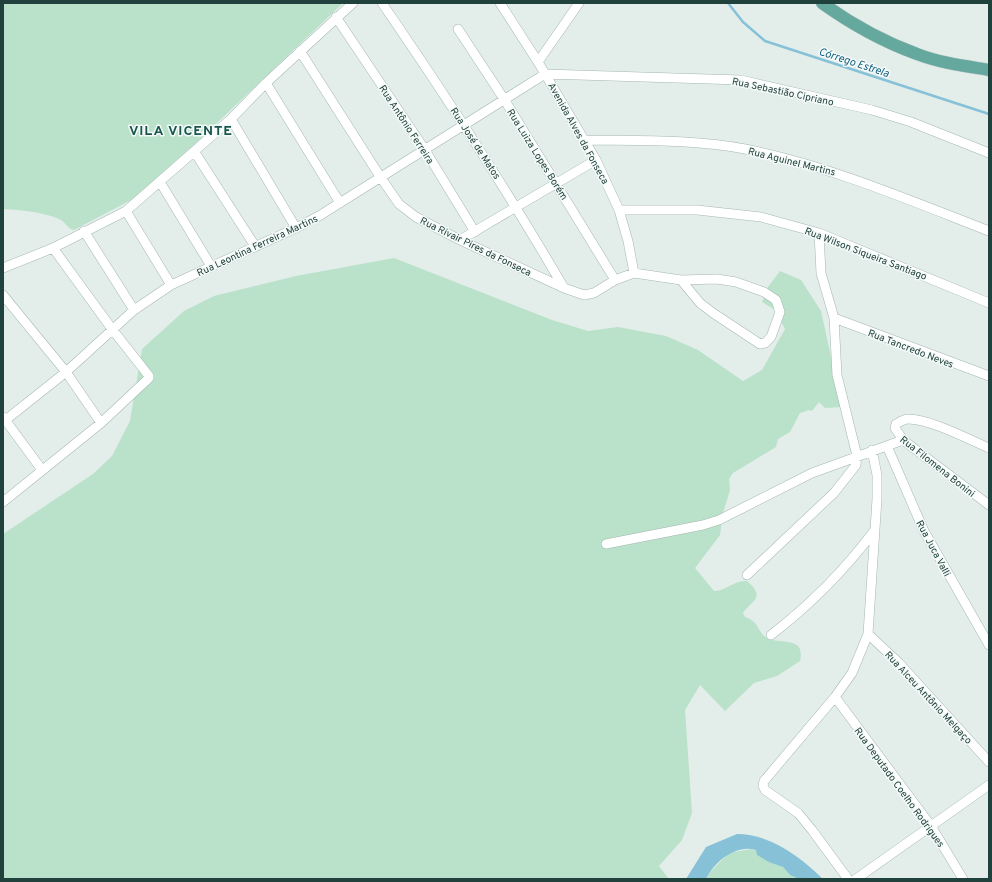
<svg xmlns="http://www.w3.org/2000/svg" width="992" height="882" font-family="Overpass,sans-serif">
<rect width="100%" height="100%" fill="#e3eeea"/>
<path fill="#bae1c9" d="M 3,3 L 343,3 L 198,141 L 133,199 L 74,230 C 67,229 66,222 59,219 C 43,212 21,210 3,209 Z
M 394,258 L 552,320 L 588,331 L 618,327 L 666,336 L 698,350 L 743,381 L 762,370 L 785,329 L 775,310 L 762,302 L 768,287 L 780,271 L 801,280 L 821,311 L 842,407 L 825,408 L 819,402 L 812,411 L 809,410 L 800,413 L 790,432 L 778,439 L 776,447 L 733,473 L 729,479 L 730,490 L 723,513 L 720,535 L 695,568 L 714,591 C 726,591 734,580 747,581 C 766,598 753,599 743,613 L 745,617 C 761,623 756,631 767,638 C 779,645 806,635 800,661 L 777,676 L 754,683 L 725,711 L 700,685 L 685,710 L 692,813 L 682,840 L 659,866 L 669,879 L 3,879 L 3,534 L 93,474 L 112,456 L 130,421 L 142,349 L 184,311 L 214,296 L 296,276 Z
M 751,849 L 756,850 L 757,855 L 783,867 L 790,875 L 799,879 L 706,879 L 709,873 L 729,853 Z"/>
<path fill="#86c1d8" d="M 737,834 C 770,834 801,857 823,879 L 799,879 L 790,875 L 783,867 L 769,862 L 757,855 L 756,850 C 736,844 714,862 706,879 L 686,879 L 706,847 Z"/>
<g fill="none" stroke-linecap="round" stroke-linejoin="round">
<path stroke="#86c1d8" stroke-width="2.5" d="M 728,3 L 743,22 L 765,41 L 989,114"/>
<defs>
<path id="minor" d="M 382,3 C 446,96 507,190 564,288
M 500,3 L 538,62 L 596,160 L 619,210 L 628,241 L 634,273
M 336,17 L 425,150 L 475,232
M 458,29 L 504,99 L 615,280
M 300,51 L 381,178 L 399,204 L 416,217 L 460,240 L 564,288 L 584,295 L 594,293 L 615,280 L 634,273 L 681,280 L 717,279 L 736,282 L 764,292 L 776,300 L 780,312 L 771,337 L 765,343 L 760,344 L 713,313 L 700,303 L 681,280
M 538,62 L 579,3
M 266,83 L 340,203
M 231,119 L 296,228
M 584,140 C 637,141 693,139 745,149 C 830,166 909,200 989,231
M 194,151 L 255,246
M 160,182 L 211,266
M 619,210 L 697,210 L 761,217 L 819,233 L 989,303
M 126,211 L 171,285
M 84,231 L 134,310
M 460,240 L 596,160
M 3,268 L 53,248 L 126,211 L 231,119 L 266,83 L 353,3
M 3,295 L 66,372 L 101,423
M 834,318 L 989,376
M 3,417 L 42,470
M 3,422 L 66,372 L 134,310 L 171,285 L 296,228 L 319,216 L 545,74 L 741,80 L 872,110 L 911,122 L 989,153
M 887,446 L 924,531 L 989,645
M 989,448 C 968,439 930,419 908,419 C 904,419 900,422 896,424 L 895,428 L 903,440 L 989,505
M 3,502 L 101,423 L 149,378 L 149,376 L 112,329 L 53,248
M 606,544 L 703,525 L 719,520 L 812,473 L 903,440
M 747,575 L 834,493 L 856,465 L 857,456 L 837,375 L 834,318 L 821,273 L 819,233
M 868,634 L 899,663 L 989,762
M 771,635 C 810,605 844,571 874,531
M 835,697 L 931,826 L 963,879
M 848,879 L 812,830 L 798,813 L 765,790 L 763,786 L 764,781 L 835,697 L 852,673 L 868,634 L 877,499 L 877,475 L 872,450
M 856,879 L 989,785"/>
<path id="primary" d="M 822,3 C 850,23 884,42 917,54 C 940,63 965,66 989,70"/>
</defs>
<use href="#minor" stroke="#a5b7b3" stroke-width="10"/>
<use href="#primary" stroke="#c1cac9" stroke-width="13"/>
<use href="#minor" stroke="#fff" stroke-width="9"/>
<use href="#primary" stroke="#64a89e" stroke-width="12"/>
</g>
<g text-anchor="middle" stroke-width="3" stroke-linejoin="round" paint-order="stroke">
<g font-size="10" fill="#21413d" stroke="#f4faf8">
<text transform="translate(783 91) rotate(12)" y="4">Rua Sebastião Cipriano</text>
<text transform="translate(407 124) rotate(57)" y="4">Rua Antônio Ferreira</text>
<text transform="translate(579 133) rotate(61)" y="4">Avenida Alves da Fonseca</text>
<text transform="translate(476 143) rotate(57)" y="4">Rua José de Matos</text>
<text transform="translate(538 154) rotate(58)" y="4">Rua Luiza Lopes Borém</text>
<text transform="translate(792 161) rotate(14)" y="4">Rua Aguinel Martins</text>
<text transform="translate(257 245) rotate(-25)" y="4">Rua Leontina Ferreira Martins</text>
<text transform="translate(476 246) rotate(26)" y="4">Rua Rivair Pires da Fonseca</text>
<text transform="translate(866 253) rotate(21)" y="4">Rua Wilson Siqueira Santiago</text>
<text transform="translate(911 348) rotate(21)" y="4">Rua Tancredo Neves</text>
<text transform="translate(938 466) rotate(38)" y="4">Rua Filomena Bonini</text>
<text transform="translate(934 548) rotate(62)" y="4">Rua Juca Valli</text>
<text transform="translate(929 697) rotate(47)" y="4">Rua Alceu Antônio Melgaço</text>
<text transform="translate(900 787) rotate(54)" y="4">Rua Deputado Coelho Rodrigues</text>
</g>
<g font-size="11" font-style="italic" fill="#156383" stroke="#f4faf8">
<text transform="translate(854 62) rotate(18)" y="4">Córrego Estrela</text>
</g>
<g font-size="14" font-weight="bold" letter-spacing="1" fill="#1a564e" stroke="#f4faf8">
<text x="181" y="135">VILA VICENTE</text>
</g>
</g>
<rect width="992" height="882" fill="none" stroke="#21413d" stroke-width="8"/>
</svg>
